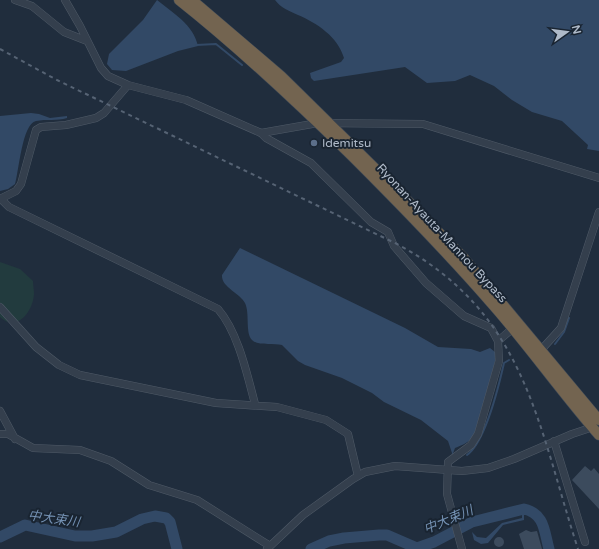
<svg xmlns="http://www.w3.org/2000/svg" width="599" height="549" font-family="'Varela Round','Noto Sans JP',sans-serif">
<rect width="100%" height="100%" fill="#202d3d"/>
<path fill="#223b3e" d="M 0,262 L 20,269 L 33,281 C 33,285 34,290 34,294 C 33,312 16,333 0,317 Z"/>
<path fill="#324966" d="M 157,0 C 174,14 193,24 198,46 L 178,51 L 126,71 L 112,70 L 107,64 L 109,54 L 143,20 Z
M 275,0 L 599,0 L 599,151 L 587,149 L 588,145 L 562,121 L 532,112 L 512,100 L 494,86 L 470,75 L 455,81 L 427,83 L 405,67 L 314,81 L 311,78 L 310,73 L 341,62 L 344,58 C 338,37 317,23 298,15 C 289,11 281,8 275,0 Z
M 31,113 L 39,114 L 50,118 L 67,116 L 67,118 C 57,121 46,119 36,121 C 22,124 19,171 15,184 L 8,189 L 0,191 L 0,116 Z
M 240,248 L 405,328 L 438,347 L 471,349 L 480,352 L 490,348 L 495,352 C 498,365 480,425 473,436 C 469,443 462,445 455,448 L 451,459 L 452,453 L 448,441 L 421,420 L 384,402 L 372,393 L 342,378 L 305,365 L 298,361 L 282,345 C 274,343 258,346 252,340 C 245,333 250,313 245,303 C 240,293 221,287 222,275 Z
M 522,512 L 524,514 L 524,520 L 503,525 L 488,543 L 481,544 L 474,540 L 472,532 L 477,537 L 486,538 L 502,523 L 522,518 Z"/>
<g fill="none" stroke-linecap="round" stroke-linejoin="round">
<path stroke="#324966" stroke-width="2" d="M 196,45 L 216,44 L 242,65
M 555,344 L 564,332 L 569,318
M 467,455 C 485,442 499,385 504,363 L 509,360"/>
<path stroke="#324966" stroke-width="11" d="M 0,537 L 25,525 L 75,536 L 92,536 L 116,532 L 142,519 L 155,516 L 166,518 L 170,522 L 177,549
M 311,549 L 329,541 L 344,538 L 379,535 L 387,535 L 417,548 L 434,542 L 472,522 L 524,509 C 545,514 544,531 549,549"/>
</g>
<path fill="#3c4b5d" d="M 585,466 L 591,471 L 594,468 L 599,474 L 599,509 L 572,480 Z
M 526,530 L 531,532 L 537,531 L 542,549 L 524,549 L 519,534 Z
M494 542a5 5 0 1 1 10 0a5 5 0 1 1-10 0Z"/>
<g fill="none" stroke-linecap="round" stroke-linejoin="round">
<defs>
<path id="minor" d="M 15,0 L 32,6 L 64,32 L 87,41
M 65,0 L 80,26 L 101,68 L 108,76 L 128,85 L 186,100 L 261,133 L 266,138 L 311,163 L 371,222 L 388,232 L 394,246 L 426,283 L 464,316 L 491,328 L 498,341
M 261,133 L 318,123 L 423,124 L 599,178
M 0,199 L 16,191 L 21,184 L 36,130 L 41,127 L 66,125 L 96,118 L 104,113 L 128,85
M 1,199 L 9,207 L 218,309 C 238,332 247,374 255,404
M 0,307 L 36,347 L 59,365 L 80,375 L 216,403 L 277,407 L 326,420 L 348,434 L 358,476
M 541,350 L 561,328 L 599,212
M 0,411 L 15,439
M 0,434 L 8,434 L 33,448 L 80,450 L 111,461 L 149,485 L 197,500 L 270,546
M 554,441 L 585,542
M 267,549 L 303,515 L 353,479 L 365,472 L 395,466 L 462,471 L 488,468 L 514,459 L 572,434 L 599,425
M 462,549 L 447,494 L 448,462 L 471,445 L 478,434 L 499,361 L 498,341 L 512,329"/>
<path id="highway" d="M 179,0 C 241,49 297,102 353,157 C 401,205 449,254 493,305 C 530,347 562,393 599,435
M 192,0 L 281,76 L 401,194 L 463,257 L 599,420"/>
</defs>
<use href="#minor" stroke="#4f5a67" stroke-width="8"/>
<use href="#highway" stroke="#3f4a57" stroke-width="11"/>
<use href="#minor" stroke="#343f4d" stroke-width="7"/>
<use href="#highway" stroke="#736450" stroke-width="10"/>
<path stroke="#566374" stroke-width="2" stroke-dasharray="4 4" stroke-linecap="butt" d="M 0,49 L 57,80 L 397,244 C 526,313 537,423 578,549"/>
</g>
<circle fill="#5c6f8a" stroke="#192431" stroke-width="1.5" cx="314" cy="143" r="4"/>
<g text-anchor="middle" stroke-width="4" stroke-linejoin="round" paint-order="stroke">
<g font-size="12" fill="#afbac9" stroke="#192431" text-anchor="start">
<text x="322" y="147">Idemitsu</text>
</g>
<g font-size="12" fill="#afbac9" stroke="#192431">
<text transform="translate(442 233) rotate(47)" y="4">Ryonan-Ayauta-Mannou Bypass</text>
</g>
<g font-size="13" font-style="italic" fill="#7491b3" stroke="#192431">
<text transform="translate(54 518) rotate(8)" y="5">中大束川</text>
<text transform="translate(448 519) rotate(-23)" y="5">中大束川</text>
</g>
</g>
<g transform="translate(567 32) rotate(76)" stroke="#192431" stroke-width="3" paint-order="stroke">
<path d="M0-3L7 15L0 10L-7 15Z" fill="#afbac9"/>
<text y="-6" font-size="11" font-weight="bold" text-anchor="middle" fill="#afbac9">N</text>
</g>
</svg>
